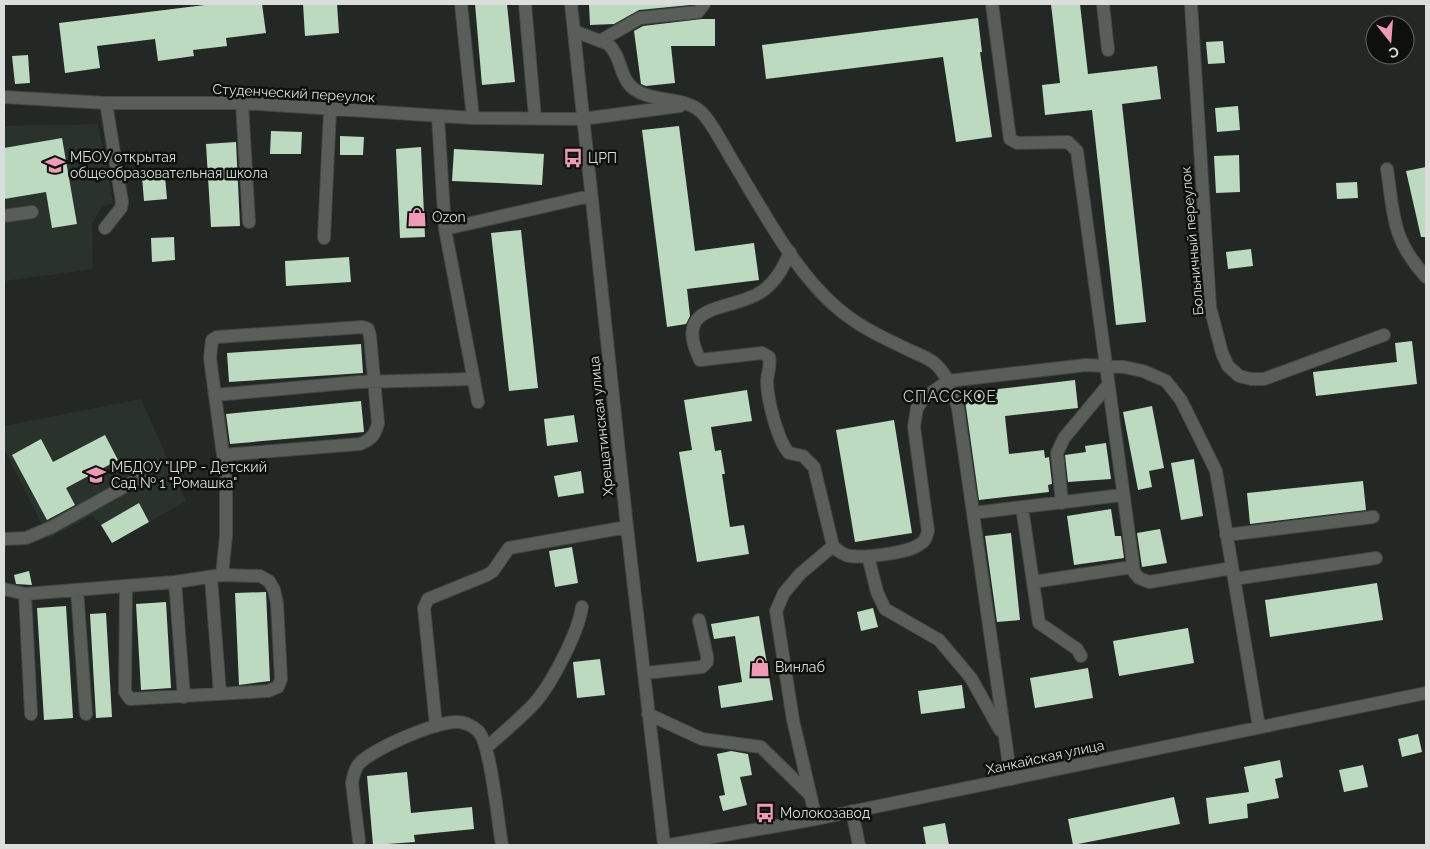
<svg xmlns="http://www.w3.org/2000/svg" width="1430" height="849" font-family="Raleway,sans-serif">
<rect width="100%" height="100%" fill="#242824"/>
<path fill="#2a332b" d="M 98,124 L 113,203 L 102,207 L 92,224 L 93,269 L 4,281 L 4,126 Z
M 141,399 L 186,501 L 112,543 L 101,525 L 92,515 L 49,538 L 4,449 L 4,426 Z"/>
<path fill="#bbdabf" d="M 213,4 L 262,4 L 266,33 L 226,38 L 227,46 L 193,50 L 194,56 L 158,61 L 155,39 L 97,46 L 100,68 L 65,73 L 59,23 Z
M 303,4 L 337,4 L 339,33 L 305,36 Z
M 475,4 L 507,4 L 515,82 L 482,85 Z
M 589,4 L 690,4 L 690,5 L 639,10 L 614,24 L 590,25 Z
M 1051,4 L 1080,4 L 1088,74 L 1157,66 L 1161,99 L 1122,104 L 1146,322 L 1116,325 L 1092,110 L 1045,115 L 1042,85 L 1060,83 Z
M 978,18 L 982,52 L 980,52 L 992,137 L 956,142 L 943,57 L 766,79 L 762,45 Z
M 702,19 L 715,19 L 715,46 L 671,46 L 675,83 L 646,86 L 641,84 L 634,31 L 643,26 Z
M 1223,41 L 1225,63 L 1208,64 L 1206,42 Z
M 28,55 L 30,83 L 15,84 L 12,56 Z
M 1238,106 L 1240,130 L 1217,132 L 1215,108 Z
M 679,126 L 695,251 L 754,243 L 759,280 L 687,289 L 690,316 L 686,324 L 667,327 L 642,130 Z
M 271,131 L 302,132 L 301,154 L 270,154 Z
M 340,136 L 364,137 L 363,155 L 340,155 Z
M 62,138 L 77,224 L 52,228 L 46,192 L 4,199 L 4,148 Z
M 236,142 L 240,226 L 211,227 L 206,144 Z
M 421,147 L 425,237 L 400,238 L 396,149 Z
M 454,149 L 544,154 L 542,185 L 452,181 Z
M 1239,155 L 1240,192 L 1216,193 L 1214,156 Z
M 1426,167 L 1426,237 L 1421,237 L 1406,171 Z
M 165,176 L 167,199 L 144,201 L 142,177 Z
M 1357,182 L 1358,198 L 1337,199 L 1336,183 Z
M 521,230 L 538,388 L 509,391 L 491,233 Z
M 174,237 L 175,260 L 152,262 L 151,238 Z
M 1251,249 L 1253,266 L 1228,269 L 1226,252 Z
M 349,257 L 351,282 L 286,286 L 285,261 Z
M 1412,341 L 1417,384 L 1316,396 L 1313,372 L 1397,362 L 1395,343 Z
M 361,344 L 363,373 L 229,382 L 227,353 Z
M 1075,380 L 1078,408 L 1005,416 L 1009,454 L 1044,450 L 1045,458 L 1049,457 L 1052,484 L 1048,485 L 1049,492 L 979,500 L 964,393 Z
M 747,390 L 752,421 L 711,427 L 715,451 L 721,450 L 725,474 L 722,474 L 730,527 L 744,525 L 749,554 L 697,562 L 679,452 L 692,450 L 684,400 Z
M 361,401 L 364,432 L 230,444 L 226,414 Z
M 1152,406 L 1164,468 L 1149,471 L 1152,487 L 1138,490 L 1123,412 Z
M 574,415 L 578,442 L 547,446 L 544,419 Z
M 894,420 L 912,533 L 855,542 L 836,430 Z
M 105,435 L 118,460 L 66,488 L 75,505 L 47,520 L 12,455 L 41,439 L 53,462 Z
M 1106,443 L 1111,479 L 1068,482 L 1065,455 L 1086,452 L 1085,446 Z
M 1194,459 L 1203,516 L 1181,520 L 1171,463 Z
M 581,471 L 584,493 L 558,497 L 554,476 Z
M 1363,481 L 1366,510 L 1250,524 L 1247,493 Z
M 139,503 L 149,522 L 112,543 L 101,525 Z
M 1111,509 L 1115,536 L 1121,536 L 1124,558 L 1074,565 L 1067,516 Z
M 1160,529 L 1167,563 L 1142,567 L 1137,533 Z
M 1011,533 L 1020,620 L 997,622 L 985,536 Z
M 572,547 L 578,583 L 555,587 L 549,551 Z
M 29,571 L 32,585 L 16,584 L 14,575 Z
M 1377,583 L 1383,620 L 1270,637 L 1265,600 Z
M 266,592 L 270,681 L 239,685 L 235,593 Z
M 166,602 L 171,688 L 141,690 L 136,604 Z
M 66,606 L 73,718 L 44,720 L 37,608 Z
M 873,608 L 878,627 L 861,631 L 857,612 Z
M 106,613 L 112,717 L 96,718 L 90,614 Z
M 759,616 L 773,700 L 721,708 L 718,686 L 742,682 L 735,636 L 714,639 L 711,624 Z
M 1188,628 L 1194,663 L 1119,676 L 1113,641 Z
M 600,659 L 605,695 L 577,698 L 573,662 Z
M 1088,668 L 1093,698 L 1035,708 L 1030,678 Z
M 962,685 L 965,708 L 921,714 L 918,691 Z
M 1418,734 L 1422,752 L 1402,757 L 1398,739 Z
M 731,751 L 748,754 L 752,775 L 740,777 L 747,805 L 723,811 L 719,796 L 725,795 L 717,754 Z
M 1280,760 L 1283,777 L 1275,779 L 1279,798 L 1247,804 L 1248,818 L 1209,824 L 1206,798 L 1249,792 L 1244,767 Z
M 1363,765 L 1368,787 L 1344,792 L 1339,770 Z
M 407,772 L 411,813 L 472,807 L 474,829 L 414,835 L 415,842 L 373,845 L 367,776 Z
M 1174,797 L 1180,824 L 1073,845 L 1068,819 Z
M 945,823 L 949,845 L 926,845 L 923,827 Z"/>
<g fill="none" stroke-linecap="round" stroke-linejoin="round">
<defs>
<path id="minor" d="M 461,4 L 473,118
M 525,4 L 535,118
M 571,4 L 627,527 L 664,845
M 992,4 L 1010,139 L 1017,143 L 1068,142 L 1077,151 L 1134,572 L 1139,578 L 1149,582 L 1232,568
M 1103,4 L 1108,50
M 1191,4 L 1210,307 L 1222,353 L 1228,366 L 1239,376 L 1251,379 L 1264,379 L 1384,335
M 574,31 L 608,44 C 622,56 619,78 634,89 C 655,104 687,95 704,115 C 715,128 723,145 732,160 C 764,212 797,278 846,315 C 864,329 888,340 909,350 C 917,354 926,357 933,362 C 947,373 953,391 958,408 L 1011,779
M 600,41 L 640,18 L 698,12 L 704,4
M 4,97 L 106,103 L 242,103 L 473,118 L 582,119 L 680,106
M 242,103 L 249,222
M 438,117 L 445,229 L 478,402
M 1387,169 C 1394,217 1392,239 1426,277
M 4,216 L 32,212
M 105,228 L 121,208 L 122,202 L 106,103
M 445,229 L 590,196
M 324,238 L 330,110
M 790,252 C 783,268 776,282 761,292 C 731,312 671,301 700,360 L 762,353 L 769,357 C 771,366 768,371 767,380 C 767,398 777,440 789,453 L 803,456 L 814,467 L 833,546 C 838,551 843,555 850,556 C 865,558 909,553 920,544 C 926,541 926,537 928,531 L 914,427 L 917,408 L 924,398 L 948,381 L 1086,365 L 1124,367 L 1143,371 L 1166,381 L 1181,400 L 1216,471 L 1259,727
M 362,327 L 368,329 L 370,336 L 378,423 C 375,435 372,439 360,444 L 223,455 L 210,358 L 212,340 L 217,337 Z
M 215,395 L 359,382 L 474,379
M 1062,503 L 1057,453 L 1064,438 L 1108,385
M 1022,507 L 1039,623 L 1077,649 L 1081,656
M 973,513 L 1122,495
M 1226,535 L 1373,517
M 4,539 L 26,538 L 52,527 L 140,478
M 868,556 L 877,592 L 885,609 L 939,640 L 971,678 L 1000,730
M 222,575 L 226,536 L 226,456
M 211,577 L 220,694
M 1234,579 L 1376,558
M 175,582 L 184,697
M 1033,582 L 1132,567
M 4,589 L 25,594 L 175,582 L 222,575 L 260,576 L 269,581 L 274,590 L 277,603 L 281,679 L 278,687 L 268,691 L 130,699 L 125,692 L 126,586
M 77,590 L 86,714
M 25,594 L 31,714
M 645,673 L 702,667 L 707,662 L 707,656 L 699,620
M 648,714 L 702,739 L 761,747 L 809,794
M 436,726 L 424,608 L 428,599 L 487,575 L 493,571 L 509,548 L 627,527
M 487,747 C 502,734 518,720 532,706 C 551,686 578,633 582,607
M 852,811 L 859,845
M 816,819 L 793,720 L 776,611 L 784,593 L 800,574 L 833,546
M 359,841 L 352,783 C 353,777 354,771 358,765 C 370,750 438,720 458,722 C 464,722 473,726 478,731 C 491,743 498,824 502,845
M 669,845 L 816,819 L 1426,693"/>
</defs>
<use href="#minor" stroke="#434643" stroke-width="14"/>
<use href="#minor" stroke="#595e59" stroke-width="12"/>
</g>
<defs>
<symbol id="bus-bare" viewBox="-9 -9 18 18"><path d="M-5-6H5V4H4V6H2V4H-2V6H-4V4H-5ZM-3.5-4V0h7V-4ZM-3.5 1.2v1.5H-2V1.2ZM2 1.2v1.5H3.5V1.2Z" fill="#f09ab7" stroke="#0e100e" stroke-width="2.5" paint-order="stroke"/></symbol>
<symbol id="school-bare" viewBox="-9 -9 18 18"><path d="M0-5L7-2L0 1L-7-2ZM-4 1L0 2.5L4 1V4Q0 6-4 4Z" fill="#f09ab7" stroke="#0e100e" stroke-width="2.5" paint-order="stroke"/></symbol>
<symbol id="shop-bare" viewBox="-9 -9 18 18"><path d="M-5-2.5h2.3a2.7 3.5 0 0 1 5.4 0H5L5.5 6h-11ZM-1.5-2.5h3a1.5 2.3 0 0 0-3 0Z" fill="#f09ab7" stroke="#0e100e" stroke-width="2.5" paint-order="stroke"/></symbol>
</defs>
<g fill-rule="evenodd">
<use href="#bus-bare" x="559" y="144" width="28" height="28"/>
<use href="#school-bare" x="41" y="151" width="28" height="28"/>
<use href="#shop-bare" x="403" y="203" width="28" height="28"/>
<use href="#school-bare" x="82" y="461" width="28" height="28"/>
<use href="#shop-bare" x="746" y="653" width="28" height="28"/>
<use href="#bus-bare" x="751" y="799" width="28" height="28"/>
</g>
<g text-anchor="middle" stroke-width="5" stroke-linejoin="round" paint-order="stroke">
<g font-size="14" fill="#dbdedb" stroke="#0e100e">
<text transform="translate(294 93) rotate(3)" y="5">Студенческий переулок</text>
<text transform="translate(1192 241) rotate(-95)" y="5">Больничный переулок</text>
<text transform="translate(601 426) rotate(-96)" y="5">Хрещатинская улица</text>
<text transform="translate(1045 757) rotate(-12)" y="5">Ханкайская улица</text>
</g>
<g font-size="14" fill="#dbdedb" stroke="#0e100e" text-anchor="start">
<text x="70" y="162">МБОУ открытая<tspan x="70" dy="16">общеобразовательная школа</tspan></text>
<text x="588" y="163">ЦРП</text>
<text x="432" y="222">Ozon</text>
<text x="111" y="472">МБДОУ "ЦРР - Детский<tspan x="111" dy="16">Сад № 1 "Ромашка"</tspan></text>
<text x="775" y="672">Винлаб</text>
<text x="780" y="818">Молокозавод</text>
</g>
<g font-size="16" letter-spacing="1" fill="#c1c7c2" stroke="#0e100e">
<text x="950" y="402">СПАССКОЕ</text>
</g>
</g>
<rect width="1430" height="849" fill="none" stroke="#dbdedb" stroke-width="10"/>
<g transform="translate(1390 40) rotate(163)"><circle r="24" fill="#0e100e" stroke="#606260"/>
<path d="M0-4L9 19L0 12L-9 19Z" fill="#f09ab7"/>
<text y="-8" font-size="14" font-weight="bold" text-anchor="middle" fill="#dbdedb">С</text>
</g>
</svg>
